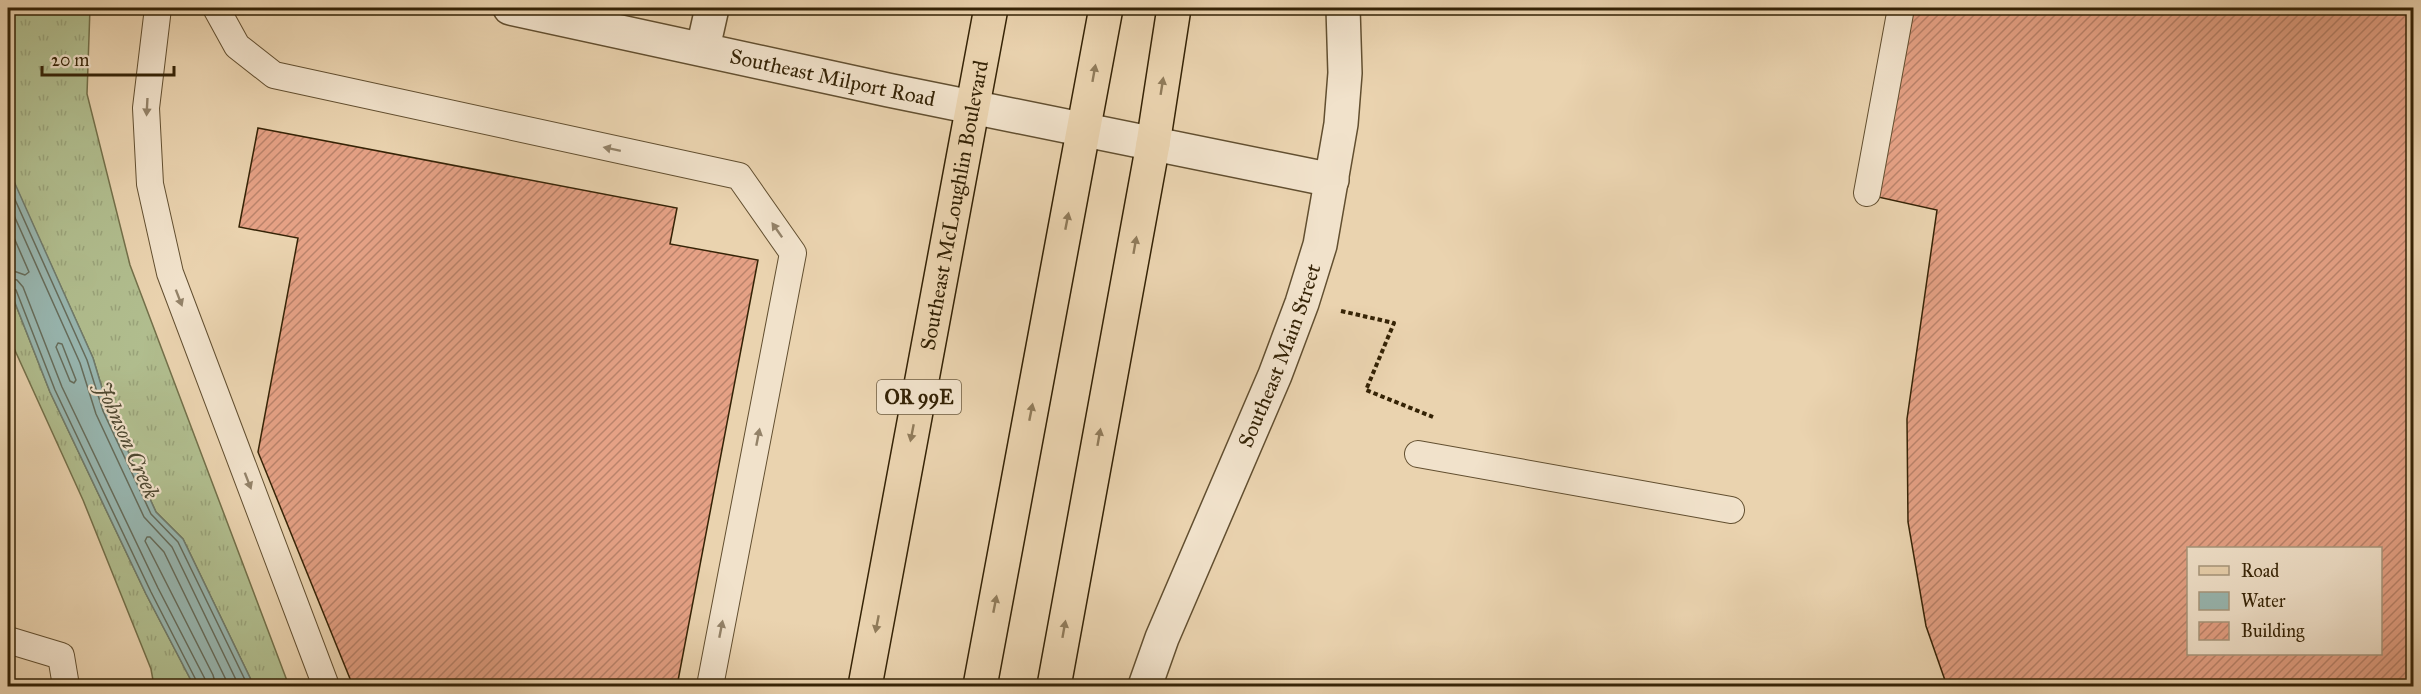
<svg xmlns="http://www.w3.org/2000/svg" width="2421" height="694" font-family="'IM FELL Great Primer',serif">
<defs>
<pattern id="grass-tufts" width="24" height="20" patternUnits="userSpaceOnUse" patternTransform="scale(1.5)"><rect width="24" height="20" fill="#b1be8f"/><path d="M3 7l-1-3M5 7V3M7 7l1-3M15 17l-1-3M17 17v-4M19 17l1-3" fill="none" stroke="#99a37a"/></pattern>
<pattern id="building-hatch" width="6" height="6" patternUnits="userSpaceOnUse" patternTransform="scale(1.5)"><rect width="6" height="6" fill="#e5a185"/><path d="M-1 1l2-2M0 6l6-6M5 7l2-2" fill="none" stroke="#ba836b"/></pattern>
</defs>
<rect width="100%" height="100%" fill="#ead3af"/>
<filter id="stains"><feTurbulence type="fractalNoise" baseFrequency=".00333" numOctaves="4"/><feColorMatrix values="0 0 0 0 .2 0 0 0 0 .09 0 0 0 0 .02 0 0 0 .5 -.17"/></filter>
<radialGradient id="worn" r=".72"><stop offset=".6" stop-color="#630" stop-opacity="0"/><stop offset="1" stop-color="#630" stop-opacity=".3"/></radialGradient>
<path fill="url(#grass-tufts)" stroke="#73704a" stroke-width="1.5" d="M 8,8 L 90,8 L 87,94 L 130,265 L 289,686 L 254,686 L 183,539 L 156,512 L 108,408 L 93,358 L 10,174 L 8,168 Z
M 8,285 L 50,392 L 146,594 L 194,686 L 154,686 L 151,669 L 83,500 L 8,335 Z"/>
<path fill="#98b7b1" stroke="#707c6d" stroke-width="1.5" d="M 8,168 L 93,358 L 108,408 L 156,512 L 183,539 L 254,686 L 194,686 L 146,594 L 50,392 L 8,285 Z"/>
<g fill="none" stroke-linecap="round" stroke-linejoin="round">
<path stroke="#666d5c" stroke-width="1.5" d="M 8,184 L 87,360 L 103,411 L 151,514 L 178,542 L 248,686
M 8,202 L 80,363 L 96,414 L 144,517 L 172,547 L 239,686
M 8,224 L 29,272 L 25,275 L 8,269
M 8,278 L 17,280 L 23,287 L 62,387 L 158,588 L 205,679 L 207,686
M 8,286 L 16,290 L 55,390 L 151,592 L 199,686
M 58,343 L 62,344 L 76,380 L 74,383 L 70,381 L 56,347 Z
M 216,686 L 213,675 L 145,541 L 147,537 L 150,537 L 164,552 L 229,686"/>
</g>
<path fill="url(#building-hatch)" stroke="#352306" stroke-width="1.5" fill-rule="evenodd" d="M 1912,8 L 2414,8 L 2414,686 L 1947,686 L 1926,626 L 1908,522 L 1907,419 L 1937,210 L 1878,197 ZM 2188,548 L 2380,548 L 2380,654 L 2188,654 Z
M 258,128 L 677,208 L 670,244 L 758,260 L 677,686 L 353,686 L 258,452 L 298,238 L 239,227 Z"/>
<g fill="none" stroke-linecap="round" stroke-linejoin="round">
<defs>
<path id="service" d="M 158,8 L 146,108 L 150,184 L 170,273 L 326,686
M 216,8 L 237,46 L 274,75 L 739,176 L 793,253 L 710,686
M 1867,193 L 1901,8
M 1418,454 L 1731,510
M 8,640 L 61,656 L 66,686"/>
<g id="tertiary">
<path id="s1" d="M 510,8 L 888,90 L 1332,180"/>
<path d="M 703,48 L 712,8"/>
<path id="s2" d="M 1145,686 L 1162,638 L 1275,375 L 1302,303 L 1320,245 L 1341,124 L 1345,73 L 1343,8"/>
</g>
<path id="primary" d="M 1054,686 L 1153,144"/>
<g id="trunk">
<path d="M 1153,144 L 1174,8"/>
<path id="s3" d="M 865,686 L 991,8"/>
<path d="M 980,686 L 1106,8"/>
</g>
</defs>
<use href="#service" stroke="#624f30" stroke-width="28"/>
<use href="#tertiary" stroke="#624f30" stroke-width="36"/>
<use href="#primary" stroke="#352306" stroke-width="36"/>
<use href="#trunk" stroke="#352306" stroke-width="36"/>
<path stroke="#352306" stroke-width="4" stroke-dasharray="4.5 3" stroke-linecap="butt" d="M 1341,311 L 1394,323 L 1366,390 L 1433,417"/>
<use href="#service" stroke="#f1e2cb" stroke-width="26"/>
<use href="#tertiary" stroke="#f1e2cb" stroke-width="33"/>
<use href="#primary" stroke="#ead3af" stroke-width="33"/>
<use href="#trunk" stroke="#ead3af" stroke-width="33"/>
</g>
<defs><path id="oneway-solid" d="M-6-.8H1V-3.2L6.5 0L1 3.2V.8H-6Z" transform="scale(1.5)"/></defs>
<g fill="#907b5a">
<use href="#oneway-solid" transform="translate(1094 73) rotate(-80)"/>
<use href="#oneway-solid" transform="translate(1162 86) rotate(-81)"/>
<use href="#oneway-solid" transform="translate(1067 221) rotate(-79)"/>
<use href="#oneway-solid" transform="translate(1135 245) rotate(-80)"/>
<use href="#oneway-solid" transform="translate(1031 412) rotate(-79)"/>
<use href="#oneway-solid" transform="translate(912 433) rotate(101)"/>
<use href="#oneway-solid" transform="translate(1099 437) rotate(-80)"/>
<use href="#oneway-solid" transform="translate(995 604) rotate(-79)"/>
<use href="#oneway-solid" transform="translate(877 624) rotate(101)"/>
<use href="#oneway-solid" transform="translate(1064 629) rotate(-80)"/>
</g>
<g fill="#938268">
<use href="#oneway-solid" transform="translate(147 107) rotate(93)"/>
<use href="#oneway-solid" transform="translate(612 149) rotate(-168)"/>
<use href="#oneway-solid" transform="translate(777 230) rotate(-125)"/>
<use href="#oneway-solid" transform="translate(179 298) rotate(69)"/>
<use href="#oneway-solid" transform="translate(758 437) rotate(-79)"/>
<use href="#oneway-solid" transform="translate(248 481) rotate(69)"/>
<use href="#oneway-solid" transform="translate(721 629) rotate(-79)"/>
</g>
<g text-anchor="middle" stroke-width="4.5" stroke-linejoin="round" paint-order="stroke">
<rect fill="#f1e2cb" stroke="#6d5c41" stroke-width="1.5" x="877" y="380" width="84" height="34" rx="4.5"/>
<g font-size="20" font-weight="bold" fill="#352306">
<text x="919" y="404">OR 99E</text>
</g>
<g font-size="21" fill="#352306" stroke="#f1e2cb">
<text dy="7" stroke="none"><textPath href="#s1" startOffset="330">Southeast Milport Road</textPath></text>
<text dy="7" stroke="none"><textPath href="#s3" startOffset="489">Southeast McLoughlin Boulevard</textPath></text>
<text dy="7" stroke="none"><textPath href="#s2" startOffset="357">Southeast Main Street</textPath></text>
</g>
<g font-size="22" font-style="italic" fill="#4e4831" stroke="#f1e2cb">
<text transform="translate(128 440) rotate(66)" y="8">Johnson Creek</text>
</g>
</g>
<rect width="2421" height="694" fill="none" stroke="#ead3af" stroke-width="30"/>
<rect x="9" y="9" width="2403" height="676" fill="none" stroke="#352306" stroke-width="3"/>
<rect x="15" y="15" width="2391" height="664" fill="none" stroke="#352306" stroke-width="1.5"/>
<rect x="2187" y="547" width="195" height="108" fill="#f1e2cb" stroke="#a6967c" stroke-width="1.5"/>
<rect x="2199" y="566" width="30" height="9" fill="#ead3af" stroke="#a6967c" stroke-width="1.5"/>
<text x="2241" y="577" font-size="18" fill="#352306">Road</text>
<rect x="2199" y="592" width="30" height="18" fill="#98b7b1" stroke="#a6967c" stroke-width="1.5"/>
<text x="2241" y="607" font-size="18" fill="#352306">Water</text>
<rect x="2199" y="622" width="30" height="18" fill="url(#building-hatch)" stroke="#a6967c" stroke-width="1.5"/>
<text x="2241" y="637" font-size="18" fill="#352306">Building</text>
<path d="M42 66v9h132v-9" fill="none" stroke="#352306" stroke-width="3"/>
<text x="51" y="66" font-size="18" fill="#352306" stroke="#f1e2cb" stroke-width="4.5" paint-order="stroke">20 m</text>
<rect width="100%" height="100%" filter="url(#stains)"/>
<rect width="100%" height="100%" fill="url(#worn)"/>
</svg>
